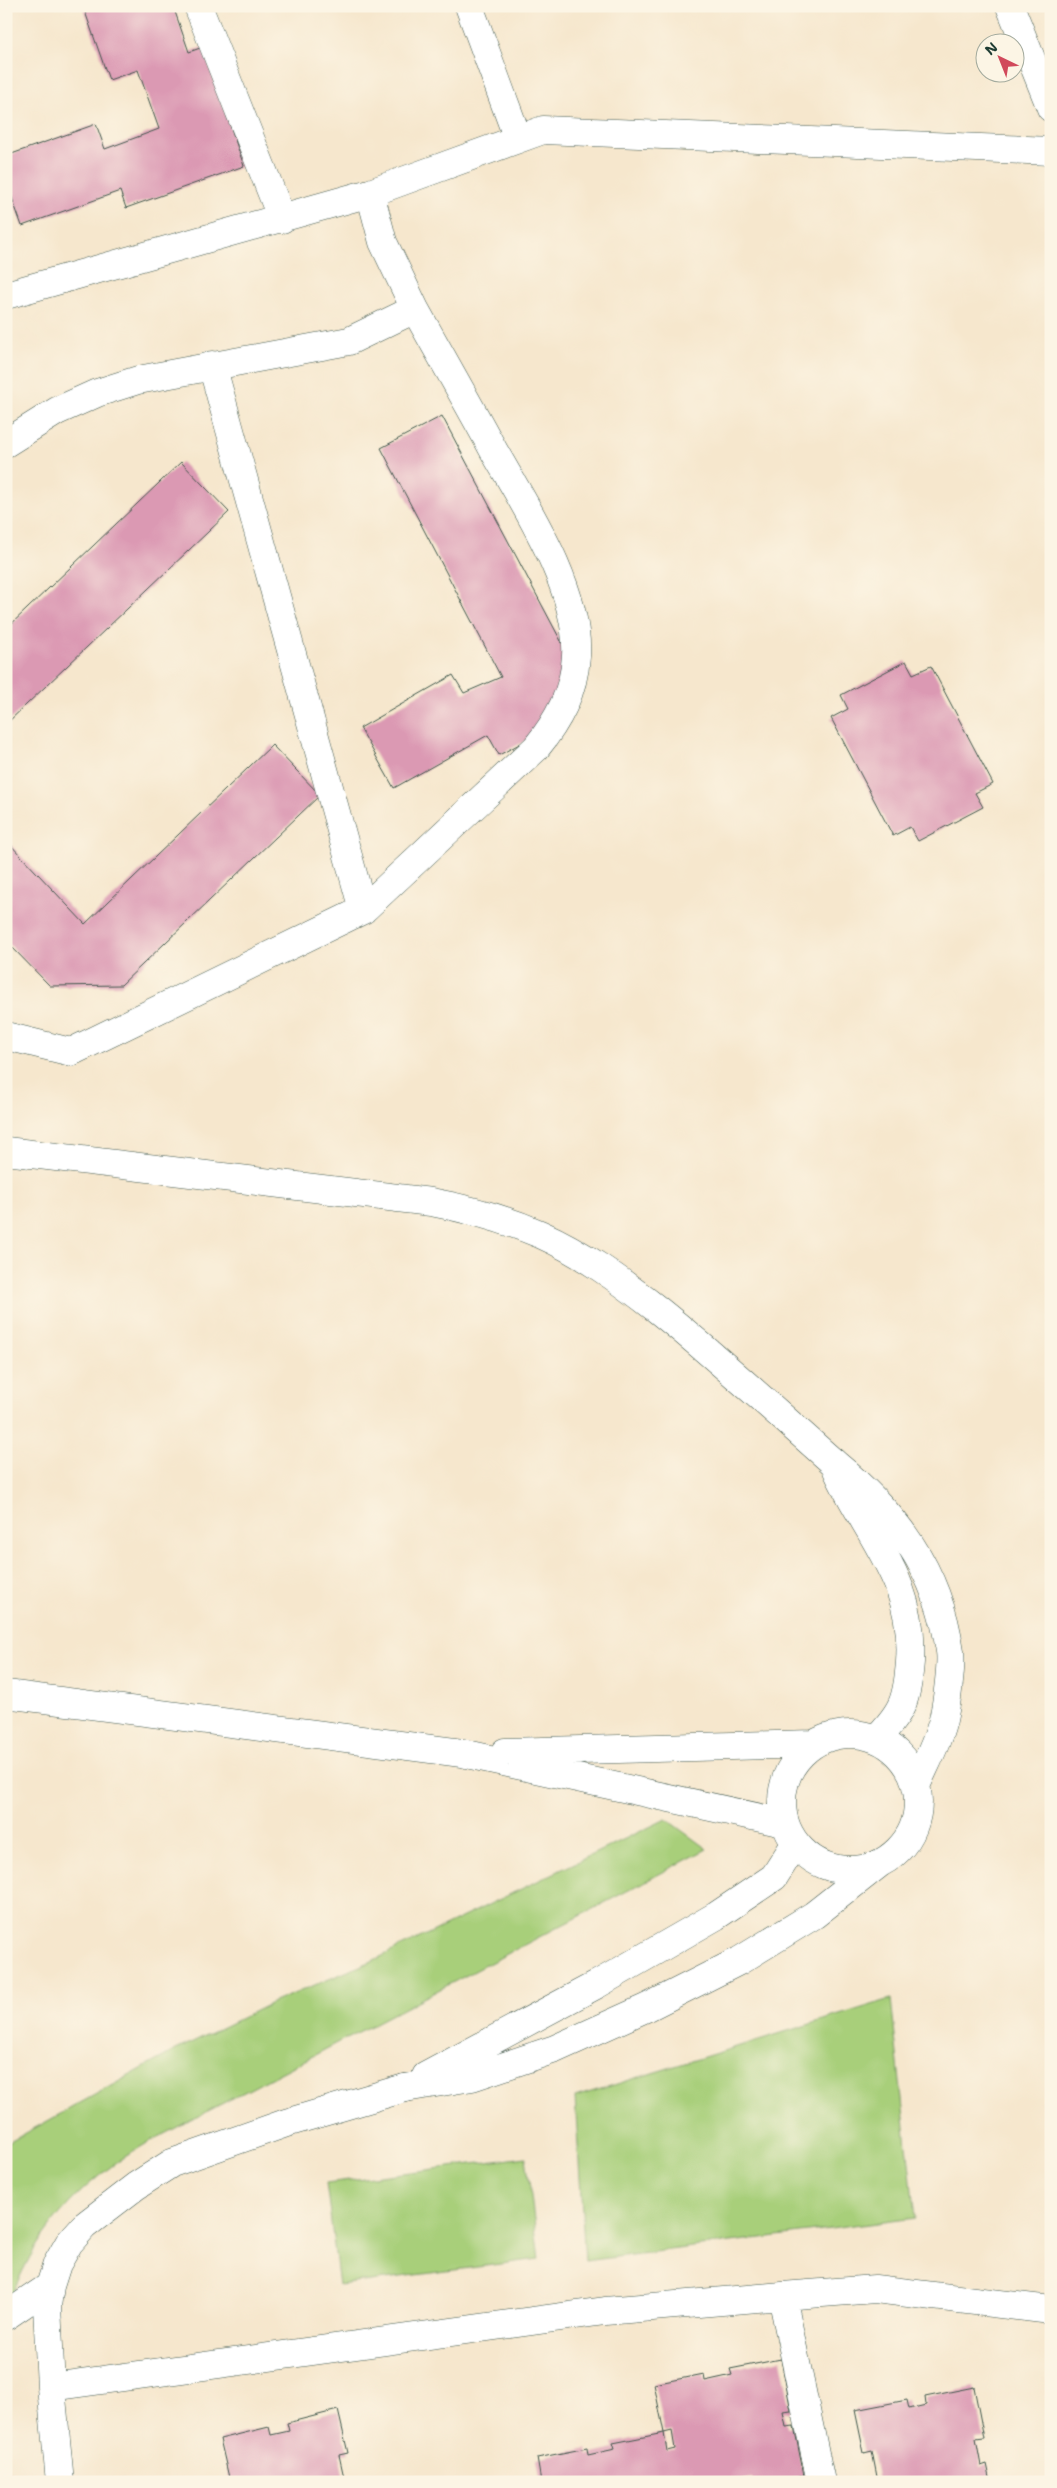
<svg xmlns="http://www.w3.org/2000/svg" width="1057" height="2488" font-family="'Shantell Sans',sans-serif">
<rect width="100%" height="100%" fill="#fcf5e5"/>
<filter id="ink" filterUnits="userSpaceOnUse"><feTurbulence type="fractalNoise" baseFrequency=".02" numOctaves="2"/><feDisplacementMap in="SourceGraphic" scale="10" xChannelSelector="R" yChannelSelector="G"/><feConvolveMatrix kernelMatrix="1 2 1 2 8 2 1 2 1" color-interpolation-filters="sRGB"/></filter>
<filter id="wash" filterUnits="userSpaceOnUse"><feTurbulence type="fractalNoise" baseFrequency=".0096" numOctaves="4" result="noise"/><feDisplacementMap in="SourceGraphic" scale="20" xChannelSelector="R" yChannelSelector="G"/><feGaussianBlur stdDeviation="1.12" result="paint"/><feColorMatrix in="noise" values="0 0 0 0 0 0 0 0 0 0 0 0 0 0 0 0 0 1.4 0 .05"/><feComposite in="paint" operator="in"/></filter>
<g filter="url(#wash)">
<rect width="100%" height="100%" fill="#f6e7cd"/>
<path fill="#a8cf7a" stroke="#648657" d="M 666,1819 L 707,1849 L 149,2142 C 78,2183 32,2234 6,2312 L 6,2144 L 174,2051 L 272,2003 L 372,1961 Z
M 891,1999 L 915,2218 L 585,2261 L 575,2097 Z
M 526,2157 L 539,2259 L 339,2285 L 326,2183 Z"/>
<g id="blocks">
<path fill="#db99b3" d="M 83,6 L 173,6 L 189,52 L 203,47 L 244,166 L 126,208 L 120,191 L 22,226 L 6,181 L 6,156 L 96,124 L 105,149 L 159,129 L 138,70 L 109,80 Z
M 442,416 L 571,660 L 551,727 L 499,755 L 488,735 L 394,788 L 360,728 L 453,675 L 464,693 L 501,677 L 381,448 Z
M 181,462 L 229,512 L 6,724 L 6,629 Z
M 906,661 L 913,674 L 931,666 L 993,784 L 975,793 L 983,807 L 918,841 L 910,827 L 893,836 L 831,718 L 848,709 L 841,695 Z
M 272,745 L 320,795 L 121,985 L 50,986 L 6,941 L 6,840 L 85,924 Z
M 781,2359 L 791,2411 L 783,2412 L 786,2427 L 794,2426 L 804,2476 L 776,2482 L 753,2482 L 752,2478 L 734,2482 L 541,2482 L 537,2458 L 587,2448 L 588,2455 L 615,2449 L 613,2443 L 664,2433 L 667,2451 L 675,2449 L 672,2431 L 664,2433 L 654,2384 L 704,2374 L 705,2381 L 732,2375 L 730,2369 Z
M 974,2387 L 984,2438 L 976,2439 L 981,2466 L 987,2464 L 991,2482 L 878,2482 L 872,2451 L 864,2453 L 855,2410 L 907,2400 L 909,2409 L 926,2405 L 925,2397 Z
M 338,2410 L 348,2453 L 339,2455 L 345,2482 L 230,2482 L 220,2439 L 269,2427 L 271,2435 L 289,2431 L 287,2423 Z
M 10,2472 L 13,2482 L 6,2482 L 6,2473 Z"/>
</g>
</g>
<g filter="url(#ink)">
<use href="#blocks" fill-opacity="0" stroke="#3f564b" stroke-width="1"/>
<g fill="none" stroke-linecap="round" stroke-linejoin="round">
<defs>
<path id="minor" d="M 198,6 L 282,219
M 469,6 L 518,139
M 1010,6 L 1051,108
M 6,295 L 370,193 L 543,130 L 1051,151
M 212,365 L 363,910
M 6,443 L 57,411 L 97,393 L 138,380 L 349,341 L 415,309 L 383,242 L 370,193
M 6,1036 L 71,1052 L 363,910 L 536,748 C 558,721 574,692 576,656 C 580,590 526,507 494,451 C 468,403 441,356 415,309
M 6,1151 L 431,1202 C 469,1209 505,1219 540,1234 C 583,1253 621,1281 658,1310 C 718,1358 775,1411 833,1462
M 782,2296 L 821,2482
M 6,2316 L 50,2286
M 51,2387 L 605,2311 L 782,2296 L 875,2289 L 1051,2310
M 60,2482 L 51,2387 L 47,2306 L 50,2286 L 57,2264 L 69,2243 L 84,2226 L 136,2186 L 172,2163 L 286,2123 L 405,2088"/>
<path id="tertiary" d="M 833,1462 C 896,1514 938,1568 950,1651 C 952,1664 947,1701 944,1715 C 940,1738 925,1765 916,1786
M 837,1470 C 868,1538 916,1581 910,1662 C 907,1700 903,1711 876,1739
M 6,1694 L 462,1753 L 784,1823
M782 1802a68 68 0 1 1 136 0a68 68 0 1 1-136 0Z
M 505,1752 L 813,1744
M 426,2076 L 596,1985 L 716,1916 L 774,1877 L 795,1844
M 405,2088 L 472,2077 L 555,2049 L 648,2007 L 739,1961 L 814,1915 L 880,1863"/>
</defs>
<use href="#minor" stroke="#3f564b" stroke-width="29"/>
<use href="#tertiary" stroke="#3f564b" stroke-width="29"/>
<use href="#minor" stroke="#fff" stroke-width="28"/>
<use href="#tertiary" stroke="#fff" stroke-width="28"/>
</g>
</g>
<rect width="1057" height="2488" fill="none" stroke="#fcf5e5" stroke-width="25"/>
<g transform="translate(1000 58) rotate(317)"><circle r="24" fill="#fcf5e5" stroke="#a4ab9e"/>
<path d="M0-4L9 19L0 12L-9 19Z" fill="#d1495b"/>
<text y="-8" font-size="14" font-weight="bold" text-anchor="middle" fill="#1f3d34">N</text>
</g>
</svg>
